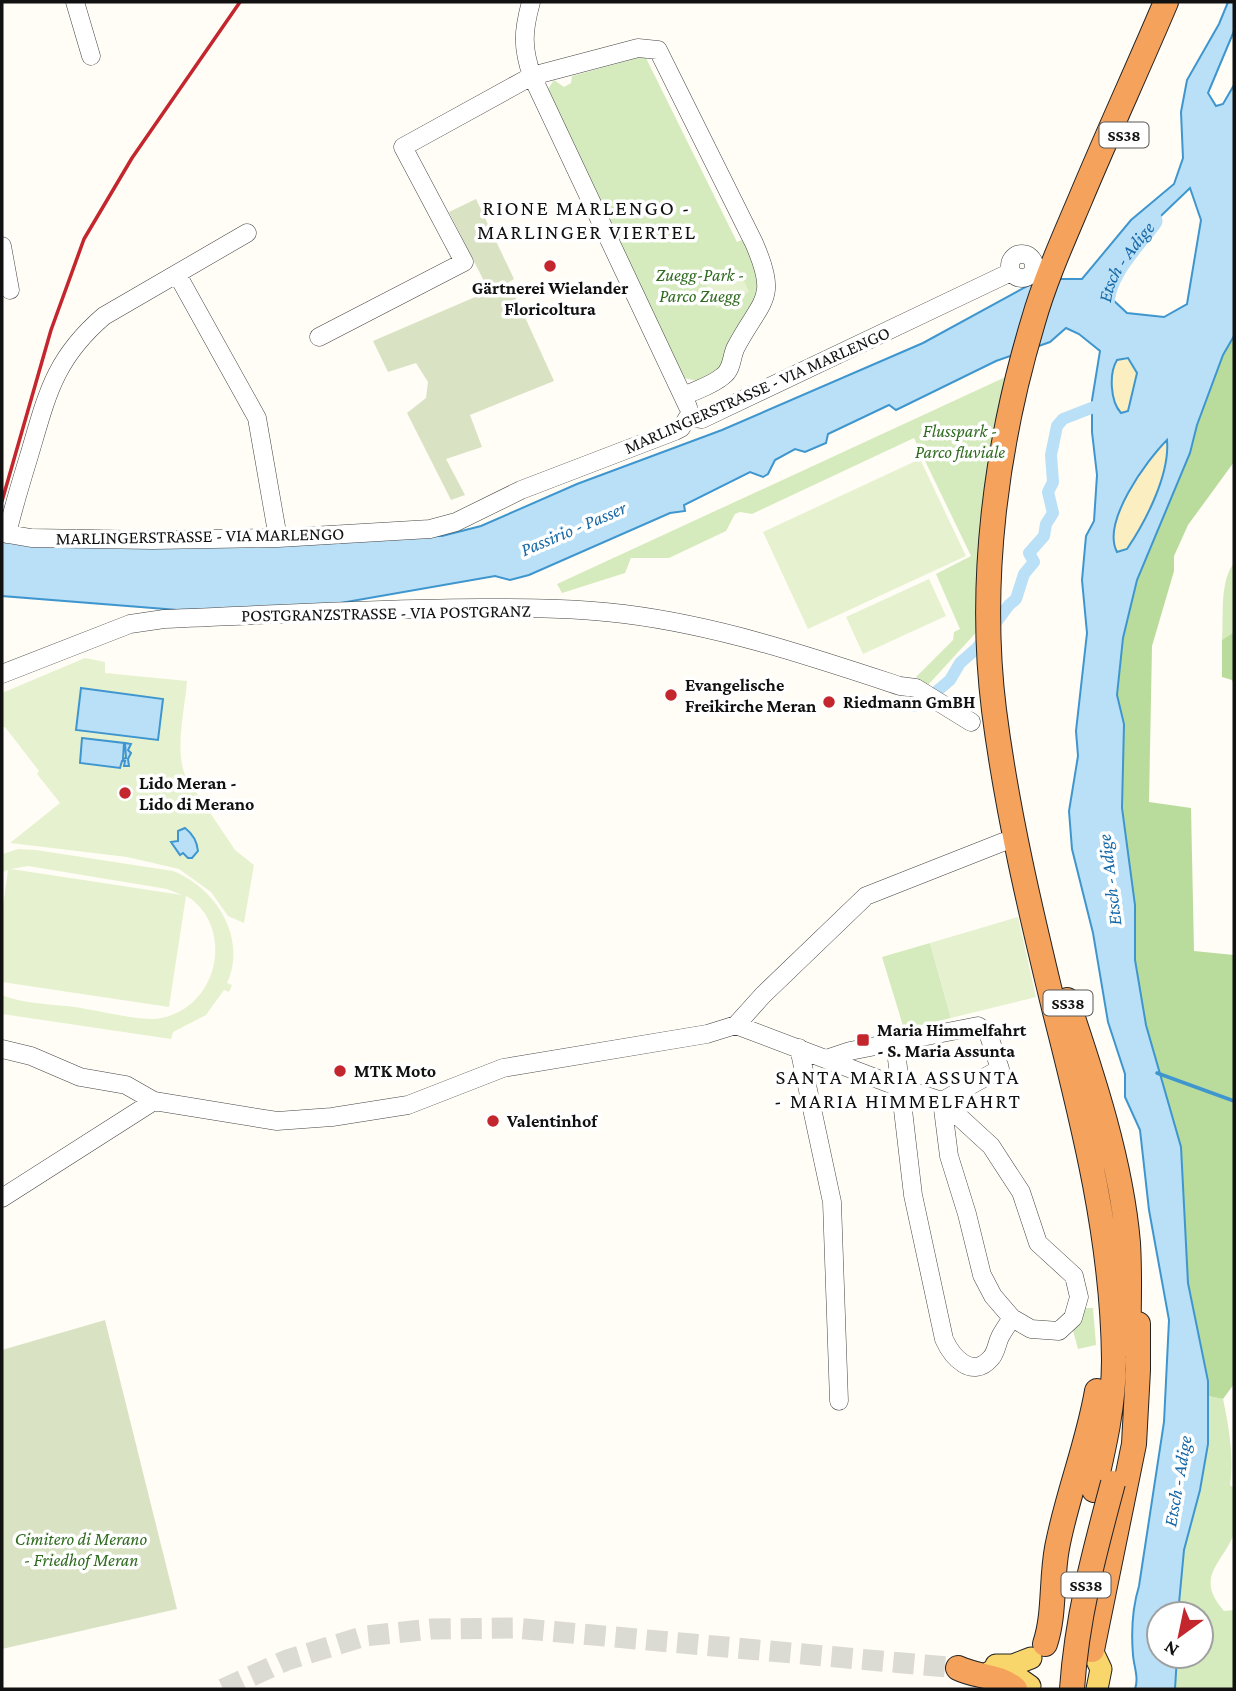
<svg xmlns="http://www.w3.org/2000/svg" width="1236" height="1691" font-family="'Crimson Pro',serif">
<rect width="100%" height="100%" fill="#fffdf5"/>
<path fill="#d5ebbd" d="M 645,56 L 737,242 L 744,239 L 758,268 L 759,292 L 724,365 L 702,382 L 684,378 L 548,89 L 554,80 L 564,87 L 571,83 L 572,76 Z
M 1012,374 L 982,626 L 928,685 L 916,677 L 953,640 L 954,632 L 960,629 L 936,574 L 971,556 L 914,438 L 752,514 L 740,512 L 735,514 L 726,531 L 669,558 L 631,558 L 625,573 L 562,593 L 557,584 Z
M 1234,563 L 1234,632 L 1222,640 C 1224,617 1219,582 1234,563 Z
M 930,943 L 951,1018 L 904,1029 L 882,957 Z
M 1081,1308 L 1093,1308 L 1096,1345 L 1078,1349 L 1072,1327 Z
M 1208,1396 L 1223,1399 C 1229,1427 1234,1457 1230,1485 L 1234,1488 C 1234,1501 1236,1521 1234,1533 C 1224,1563 1193,1576 1224,1611 L 1234,1610 L 1234,1689 L 1175,1689 L 1177,1656 L 1201,1656 L 1201,1614 L 1178,1614 L 1184,1550 L 1200,1490 L 1208,1444 Z"/>
<path fill="#b9dc9c" d="M 1234,336 L 1234,462 L 1188,525 L 1174,556 L 1174,571 L 1152,646 L 1149,802 L 1191,808 L 1194,951 L 1234,955 L 1234,1384 L 1223,1399 L 1208,1396 L 1208,1381 L 1188,1283 L 1181,1147 L 1146,1025 L 1135,960 L 1135,905 L 1122,808 L 1124,724 L 1117,695 L 1123,638 L 1137,580 L 1190,453 L 1197,425 L 1223,355 Z
M 1234,632 L 1234,685 L 1232,680 L 1222,677 L 1222,640 Z"/>
<path fill="#fbeec1" d="M 1129,358 L 1137,373 L 1128,412 L 1121,413 C 1110,401 1109,373 1117,360 Z
M 1167,439 C 1168,477 1148,518 1127,549 L 1117,552 C 1101,522 1148,460 1167,439 Z"/>
<path fill="#d9e3c4" d="M 476,199 L 514,279 L 509,282 L 554,381 L 470,415 L 482,447 L 446,459 L 465,495 L 451,500 L 407,413 L 426,398 L 428,382 L 416,363 L 388,372 L 373,341 L 489,291 L 449,212 Z
M 105,1320 L 177,1609 L 2,1649 L 2,1350 Z"/>
<path fill="#e6f2cf" fill-rule="evenodd" d="M 739,270 L 749,292 L 717,308 L 706,286 Z
M 920,459 L 966,556 L 808,629 L 763,532 Z
M 929,579 L 946,616 L 863,654 L 846,617 Z
M 85,658 L 105,662 L 105,673 L 187,681 C 185,709 174,752 186,777 L 235,850 L 254,865 L 244,923 L 228,916 L 211,892 L 179,869 L 127,857 L 10,843 L 60,803 L 37,774 L 39,771 L 5,727 L 2,727 L 2,693 Z
M 18,849 L 36,850 L 173,871 C 215,887 248,938 227,983 L 232,985 L 229,992 L 224,990 L 206,1015 L 173,1032 L 171,1039 L 2,1014 L 2,995 C 23,1004 52,1004 75,1007 C 95,1010 137,1020 155,1019 C 193,1015 218,981 215,944 C 214,925 203,905 186,896 L 169,1007 L 2,982 L 2,914 L 8,870 L 2,872 L 2,854 ZM 28,866 L 167,889 L 182,895 L 11,869 Z
M 1018,917 L 1036,997 L 951,1018 L 930,943 Z"/>
<path fill="#b9e0f7" stroke="#3f96cf" stroke-width="2" fill-rule="evenodd" d="M 1228,2 L 1234,2 L 1234,31 L 1208,93 L 1216,106 L 1223,104 L 1234,85 L 1234,336 L 1223,355 L 1197,425 L 1190,453 L 1137,580 L 1123,638 L 1117,695 L 1124,724 L 1122,808 L 1135,905 L 1135,960 L 1146,1025 L 1181,1147 L 1188,1283 L 1208,1381 L 1208,1444 L 1200,1490 L 1184,1550 L 1178,1614 L 1159,1614 L 1159,1656 L 1177,1656 L 1175,1689 L 1135,1689 C 1139,1678 1134,1667 1133,1655 C 1131,1631 1132,1609 1139,1586 L 1164,1422 L 1169,1320 L 1149,1210 L 1140,1130 L 1125,1097 L 1125,1074 L 1108,1022 L 1093,933 L 1072,849 L 1069,811 L 1078,756 L 1076,731 L 1087,633 L 1082,580 L 1086,536 L 1094,521 L 1097,475 L 1092,432 L 1092,400 L 1100,351 L 1079,334 L 1066,328 L 1050,342 L 996,361 L 896,410 L 889,405 L 828,434 L 826,443 L 805,452 L 795,449 L 775,460 L 768,474 L 763,477 L 750,472 L 684,505 L 685,511 L 670,513 L 529,575 L 510,580 L 495,576 L 312,608 L 178,610 L 2,596 L 2,541 L 442,536 L 481,526 L 577,484 L 722,430 L 923,343 L 1040,279 L 1082,279 L 1131,220 L 1174,184 L 1183,158 L 1181,112 L 1187,80 L 1219,24 ZM 1190,188 L 1201,220 L 1187,304 L 1164,317 L 1127,313 L 1112,299 L 1110,275 L 1141,235 ZM 1128,358 L 1137,373 L 1128,411 L 1121,413 C 1110,401 1109,373 1117,360 ZM 1167,440 C 1170,474 1146,521 1127,549 L 1117,552 C 1101,522 1147,460 1167,440 Z
M 81,688 L 163,699 L 158,740 L 76,730 Z
M 82,738 L 124,743 L 123,759 L 126,758 L 125,743 L 131,744 L 128,750 L 131,753 L 128,759 L 129,766 L 124,766 L 125,761 L 122,761 L 120,768 L 80,763 Z
M 185,828 C 193,834 197,841 198,851 L 192,858 L 188,858 L 183,853 L 180,855 L 171,842 L 178,841 L 178,831 Z"/>
<g fill="none" stroke-linecap="round" stroke-linejoin="round">
<path stroke="#3f96cf" stroke-width="3.5" d="M 1157,1073 L 1234,1101"/>
<path stroke="#b9e0f7" stroke-width="12" d="M 936,692 L 950,680 L 960,663 L 977,648 L 1009,605 L 1016,599 L 1024,574 L 1034,562 L 1029,553 L 1044,536 L 1046,524 L 1053,513 L 1048,492 L 1053,482 L 1051,455 L 1057,426 L 1063,419 L 1104,403
M 914,706 L 926,699"/>
<path stroke="#b9e0f7" stroke-width="21" id="s1" d="M 1104,307 C 1103,275 1134,245 1152,221"/>
<path stroke="#dbdad3" stroke-width="21" stroke-dasharray="21 10" stroke-linecap="butt" d="M 223,1689 L 287,1660 L 365,1636 L 432,1629 L 515,1628 L 958,1668"/>
<defs>
<path id="minor" d="M 75,2 L 91,56
M 531,2 C 523,31 522,47 532,76 L 688,407
M 2,246 L 10,290
M1010 266a12 12 0 1 1 24 0a12 12 0 1 1-24 0Z
M 177,274 L 257,418 L 278,538
M 319,337 L 464,262 L 403,147 L 532,76 L 638,48 L 658,50 L 754,243 C 779,300 762,298 736,347 C 731,356 733,369 723,376 C 713,385 696,390 684,396
M 688,417 L 702,419 L 1011,272
M 2,533 L 31,538 L 153,540 L 278,538 L 430,529 L 456,522 L 521,490 L 675,431 L 681,428 L 688,417
M 7,534 C 13,508 21,482 29,456 C 47,395 54,359 104,316 L 247,233
M 2,674 L 130,624 L 164,619 C 270,615 376,608 481,608 C 529,608 577,608 624,614 C 720,626 809,656 900,686 L 916,688 L 971,722
M 736,1025 L 763,995 L 866,896 L 1003,842
M 895,1042 L 913,1195 L 944,1339 C 952,1357 972,1380 991,1358 C 996,1353 997,1343 1000,1337 C 1003,1331 1008,1324 1012,1318
M 799,1048 L 832,1202 L 839,1401
M 2,1049 L 31,1056 L 80,1077 L 126,1085 L 154,1101 L 277,1121 L 332,1117 L 408,1105 L 503,1068 L 707,1034 L 736,1025 L 899,1087 L 942,1101 L 1000,1069 L 988,1033 L 978,1026 L 850,1051 L 826,1059
M 942,1101 L 991,1146 L 1021,1192 L 1038,1243 L 1074,1276 L 1079,1297 L 1073,1318 L 1059,1331 L 1031,1329 L 1012,1318 L 993,1296 L 982,1275 L 967,1214 L 949,1156 Z
M 2,1198 L 154,1101"/>
<path id="major" d="M 1092,1650 L 1101,1669 L 1097,1689
M 996,1665 L 1013,1665 L 1031,1658
M 991,1671 L 1010,1672 L 1030,1686"/>
<path id="highway" d="M 1067,1000 C 1093,1077 1121,1162 1128,1243 C 1130,1277 1129,1311 1128,1344
M 1094,1490 C 1104,1447 1114,1404 1114,1360 C 1113,1242 1084,1126 1055,1012 C 1031,913 1007,812 994,710 C 978,582 996,445 1033,322 C 1045,280 1063,240 1080,200 C 1108,133 1138,68 1166,2
M 1045,1644 C 1055,1614 1051,1580 1057,1548 C 1067,1495 1088,1444 1097,1391
M 1092,1650 L 1134,1444 L 1138,1370 L 1138,1324
M 958,1668 C 976,1677 999,1675 1015,1689"/>
</defs>
<use href="#minor" stroke="#444" stroke-width="19"/>
<use href="#major" stroke="#222" stroke-width="23"/>
<use href="#highway" stroke="#222" stroke-width="26"/>
<use href="#minor" stroke="#fff" stroke-width="18"/>
<use href="#major" stroke="#f9d66b" stroke-width="21"/>
<use href="#highway" stroke="#f5a25d" stroke-width="24"/>
<path stroke="#c4262e" stroke-width="3.5" d="M 2,501 L 51,330 L 84,239 L 132,158 L 240,2"/>
<defs>
<path id="highway-bridge" d="M 1072,1689 C 1077,1616 1094,1554 1113,1483"/>
</defs>
<use href="#highway-bridge" stroke="#222" stroke-width="26" stroke-linecap="butt"/>
<use href="#highway-bridge" stroke="#f5a25d" stroke-width="24"/>
</g>
<g fill="#c4262e" stroke="#fff" stroke-width="2.5">
<circle cx="550" cy="266" r="7"/>
<circle cx="671" cy="695" r="7"/>
<circle cx="829" cy="702" r="7"/>
<circle cx="125" cy="793" r="7"/>
<rect x="856" y="1033" width="14" height="14" rx="3.5"/>
<circle cx="340" cy="1071" r="7"/>
<circle cx="493" cy="1121" r="7"/>
</g>
<g text-anchor="middle" stroke-width="7" stroke-linejoin="round" paint-order="stroke">
<g fill="#fff" stroke="#585858" stroke-width="2">
<rect x="1099.5" y="122.5" width="49" height="25" rx="5"/>
<rect x="1043.5" y="990.5" width="49" height="25" rx="5"/>
<rect x="1061.5" y="1572.5" width="49" height="25" rx="5"/>
</g>
<g font-size="16" font-weight="bold" fill="#111">
<text x="1124" y="141">SS38</text>
<text x="1068" y="1009">SS38</text>
<text x="1086" y="1591">SS38</text>
</g>
<g font-size="18" font-style="italic" fill="#2f6b1f" stroke="#fff">
<text x="700" y="281">Zuegg-Park -<tspan x="700" dy="21">Parco Zuegg</tspan></text>
<text x="960" y="437">Flusspark -<tspan x="960" dy="21">Parco fluviale</tspan></text>
<text x="81" y="1545">Cimitero di Merano<tspan x="81" dy="21">- Friedhof Meran</tspan></text>
</g>
<g font-size="18" font-weight="bold" fill="#111" stroke="#fff" text-anchor="start">
<text x="550" y="294" text-anchor="middle">Gärtnerei Wielander<tspan x="550" dy="21">Floricoltura</tspan></text>
<text x="685" y="691">Evangelische<tspan x="685" dy="21">Freikirche Meran</tspan></text>
<text x="843" y="708">Riedmann GmBH</text>
<text x="139" y="789">Lido Meran -<tspan x="139" dy="21">Lido di Merano</tspan></text>
<text x="877" y="1036">Maria Himmelfahrt<tspan x="877" dy="21">- S. Maria Assunta</tspan></text>
<text x="354" y="1077">MTK Moto</text>
<text x="507" y="1127">Valentinhof</text>
</g>
<g font-size="18" fill="#111" stroke="#fff">
<text transform="translate(757 390) rotate(-24)" y="6">MARLINGERSTRASSE - VIA MARLENGO</text>
<text transform="translate(200 536) rotate(-1)" y="6">MARLINGERSTRASSE - VIA MARLENGO</text>
<text transform="translate(386 613) rotate(-1)" y="6">POSTGRANZSTRASSE - VIA POSTGRANZ</text>
</g>
<g font-size="19" font-style="italic" fill="#1768a6" stroke="#fff">
<text dy="7" stroke="none"><textPath href="#s1" startOffset="51">Etsch - Adige</textPath></text>
<text transform="translate(573 528) rotate(-23)" y="7">Passirio - Passer</text>
<text transform="translate(1109 880) rotate(-97)" y="7">Etsch - Adige</text>
<text transform="translate(1177 1481) rotate(-80)" y="7">Etsch - Adige</text>
</g>
<g font-size="21" letter-spacing="2" fill="#111" stroke="#fff">
<text x="587" y="215">RIONE MARLENGO -<tspan x="587" dy="24">MARLINGER VIERTEL</tspan></text>
<text x="898" y="1084">SANTA MARIA ASSUNTA<tspan x="898" dy="24">- MARIA HIMMELFAHRT</tspan></text>
</g>
</g>
<rect width="1236" height="1691" fill="none" stroke="#111111" stroke-width="7"/>
<g transform="translate(1180 1635) rotate(213)"><circle r="33" fill="#ffffff" stroke="#a0a0a0" stroke-width="2"/>
<path d="M0-5L12 26L0 18L-12 26Z" fill="#c4262e"/>
<text y="-10" font-size="19" font-weight="bold" text-anchor="middle" fill="#111111">N</text>
</g>
</svg>
